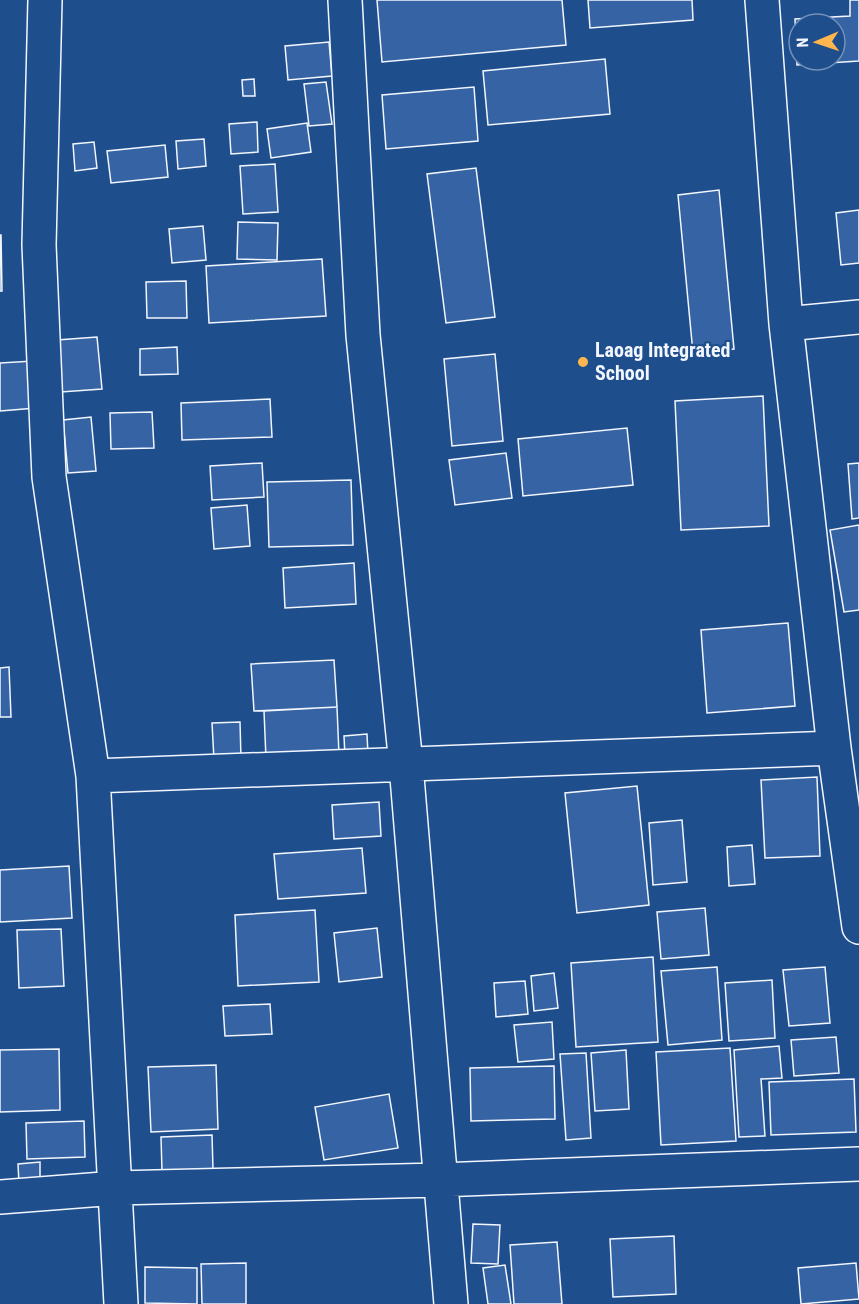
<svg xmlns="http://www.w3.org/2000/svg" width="859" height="1304" font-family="'Roboto Condensed',sans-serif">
<rect width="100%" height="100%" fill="#1f4e8c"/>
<path fill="#3563a3" stroke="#f2f6ff" stroke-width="1.5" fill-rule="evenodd" d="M 377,0 L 562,0 L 566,45 L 382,62 Z
M 588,0 L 692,0 L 693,20 L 590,28 Z
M 850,0 L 859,0 L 859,61 L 797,65 L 795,19 L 850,16 ZM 799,24 L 835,24 L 835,60 L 799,60 Z
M 329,42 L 332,76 L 288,80 L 285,46 Z
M 605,59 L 610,114 L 488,125 L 483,71 Z
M 254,79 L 255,96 L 243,96 L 242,80 Z
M 326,82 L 332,124 L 309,126 L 304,84 Z
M 474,87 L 478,141 L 386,149 L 382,95 Z
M 257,122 L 258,152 L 231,154 L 229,124 Z
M 307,123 L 311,152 L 271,158 L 267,129 Z
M 204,139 L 206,166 L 178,169 L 176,141 Z
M 94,142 L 97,168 L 75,171 L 73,144 Z
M 165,145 L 168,177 L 111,183 L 107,151 Z
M 275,164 L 278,212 L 243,214 L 240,166 Z
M 476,168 L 495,317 L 446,323 L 427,174 Z
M 719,190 L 734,349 L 693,353 L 678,195 Z
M 859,210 L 859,263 L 841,265 L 836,213 Z
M 238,222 L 278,223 L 277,260 L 237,259 Z
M 203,226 L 206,260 L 172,263 L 169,229 Z
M 0,235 L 1,235 L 2,291 L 0,291 Z
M 322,259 L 326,316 L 209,323 L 206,266 Z
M 186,281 L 187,318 L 147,318 L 146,282 Z
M 97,337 L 102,389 L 61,392 L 57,340 Z
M 177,347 L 178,374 L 140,375 L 140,349 Z
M 495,354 L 503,441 L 452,446 L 444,359 Z
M 33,361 L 36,408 L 0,411 L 0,363 Z
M 763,396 L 769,526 L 681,530 L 675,401 Z
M 270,399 L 272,437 L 182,440 L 181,403 Z
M 152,412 L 154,448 L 111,449 L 110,413 Z
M 91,417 L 96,471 L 68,473 L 63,420 Z
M 627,428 L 633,485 L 523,496 L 518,439 Z
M 506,453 L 512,498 L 455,505 L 449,460 Z
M 262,463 L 264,497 L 212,500 L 210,466 Z
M 859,463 L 859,518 L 852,519 L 848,464 Z
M 351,480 L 353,545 L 269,547 L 267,482 Z
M 247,505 L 250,546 L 214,549 L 211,508 Z
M 859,525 L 859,610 L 844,612 L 830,530 Z
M 354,563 L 356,604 L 285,608 L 283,568 Z
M 788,623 L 795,706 L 707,713 L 701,630 Z
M 334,660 L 337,707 L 254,711 L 251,664 Z
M 9,667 L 11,717 L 0,717 L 0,668 Z
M 337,707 L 339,755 L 266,759 L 264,711 Z
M 240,722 L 241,759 L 214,760 L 212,723 Z
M 367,734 L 368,755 L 345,757 L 344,736 Z
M 817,777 L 820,856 L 765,858 L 761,780 Z
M 637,786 L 649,905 L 577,913 L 565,793 Z
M 379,802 L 381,836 L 334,839 L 332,805 Z
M 682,820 L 687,882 L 653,885 L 649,823 Z
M 752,845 L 755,884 L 729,886 L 727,847 Z
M 362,848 L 366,893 L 278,899 L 274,854 Z
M 69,866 L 72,918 L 0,922 L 0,870 Z
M 705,908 L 709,955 L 661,959 L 657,912 Z
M 315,910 L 319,982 L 238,986 L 235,915 Z
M 377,928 L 382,977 L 339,982 L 334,933 Z
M 61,929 L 64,986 L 19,988 L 17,930 Z
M 653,957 L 658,1042 L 576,1047 L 571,963 Z
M 717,967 L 722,1040 L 668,1045 L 661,971 Z
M 825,967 L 830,1023 L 789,1026 L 783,970 Z
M 554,973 L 558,1008 L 534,1011 L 531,976 Z
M 772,980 L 775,1038 L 729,1041 L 725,983 Z
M 525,981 L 528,1014 L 496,1017 L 494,983 Z
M 270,1004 L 272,1034 L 225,1036 L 223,1006 Z
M 552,1022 L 554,1059 L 518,1062 L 514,1025 Z
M 836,1037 L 839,1073 L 794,1076 L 791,1040 Z
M 779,1046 L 782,1078 L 761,1079 L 765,1136 L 739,1137 L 734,1050 Z
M 730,1048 L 736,1141 L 661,1145 L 656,1052 Z
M 59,1049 L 60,1110 L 0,1112 L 0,1050 Z
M 626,1050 L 629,1109 L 595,1111 L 591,1053 Z
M 586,1053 L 591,1138 L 566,1140 L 560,1054 Z
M 216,1065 L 218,1129 L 151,1132 L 148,1067 Z
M 554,1066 L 555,1119 L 471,1121 L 470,1068 Z
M 854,1079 L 856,1132 L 771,1135 L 769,1082 Z
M 389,1094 L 398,1148 L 324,1160 L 315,1107 Z
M 84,1121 L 85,1157 L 27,1159 L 26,1123 Z
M 212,1135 L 213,1169 L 162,1171 L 161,1137 Z
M 40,1162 L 40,1183 L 19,1184 L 18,1164 Z
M 473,1224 L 500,1225 L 498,1264 L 471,1263 Z
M 674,1236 L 676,1294 L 613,1297 L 610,1239 Z
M 557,1242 L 562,1304 L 514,1304 L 510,1245 Z
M 246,1263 L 246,1304 L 202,1304 L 201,1264 Z
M 856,1263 L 859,1299 L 801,1304 L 798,1268 Z
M 505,1265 L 511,1304 L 488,1304 L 483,1268 Z
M 145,1267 L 197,1268 L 197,1304 L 145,1303 Z"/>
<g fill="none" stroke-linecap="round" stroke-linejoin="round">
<defs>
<path id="minor" d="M 45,0 L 39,245 L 49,477 L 93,776
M 345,0 L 363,335 L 406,765 L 451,1304
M 762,0 L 786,324 L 834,748 L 859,927
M 786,324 L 859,317
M 0,1197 L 116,1188 L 439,1180 L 859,1164
M 121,1304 L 93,776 L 834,748"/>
</defs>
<use href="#minor" stroke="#f2f6ff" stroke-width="36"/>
<use href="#minor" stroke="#1f4e8c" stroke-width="33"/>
</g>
<circle fill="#ffb74d" stroke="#1f4e8c" stroke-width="2" cx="583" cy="362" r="6"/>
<g text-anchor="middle" stroke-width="4.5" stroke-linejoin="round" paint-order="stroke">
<g font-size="20" font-weight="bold" fill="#f2f6ff" stroke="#1f4e8c" text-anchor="start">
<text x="595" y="357">Laoag Integrated<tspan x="595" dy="23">School</tspan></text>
</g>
</g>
<g transform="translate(817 42) rotate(268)"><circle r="28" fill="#1f4e8c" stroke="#7391ba" stroke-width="1.5"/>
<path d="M0-4.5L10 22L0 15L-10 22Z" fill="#ffb74d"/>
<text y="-9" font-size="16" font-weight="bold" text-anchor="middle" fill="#f2f6ff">N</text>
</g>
</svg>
